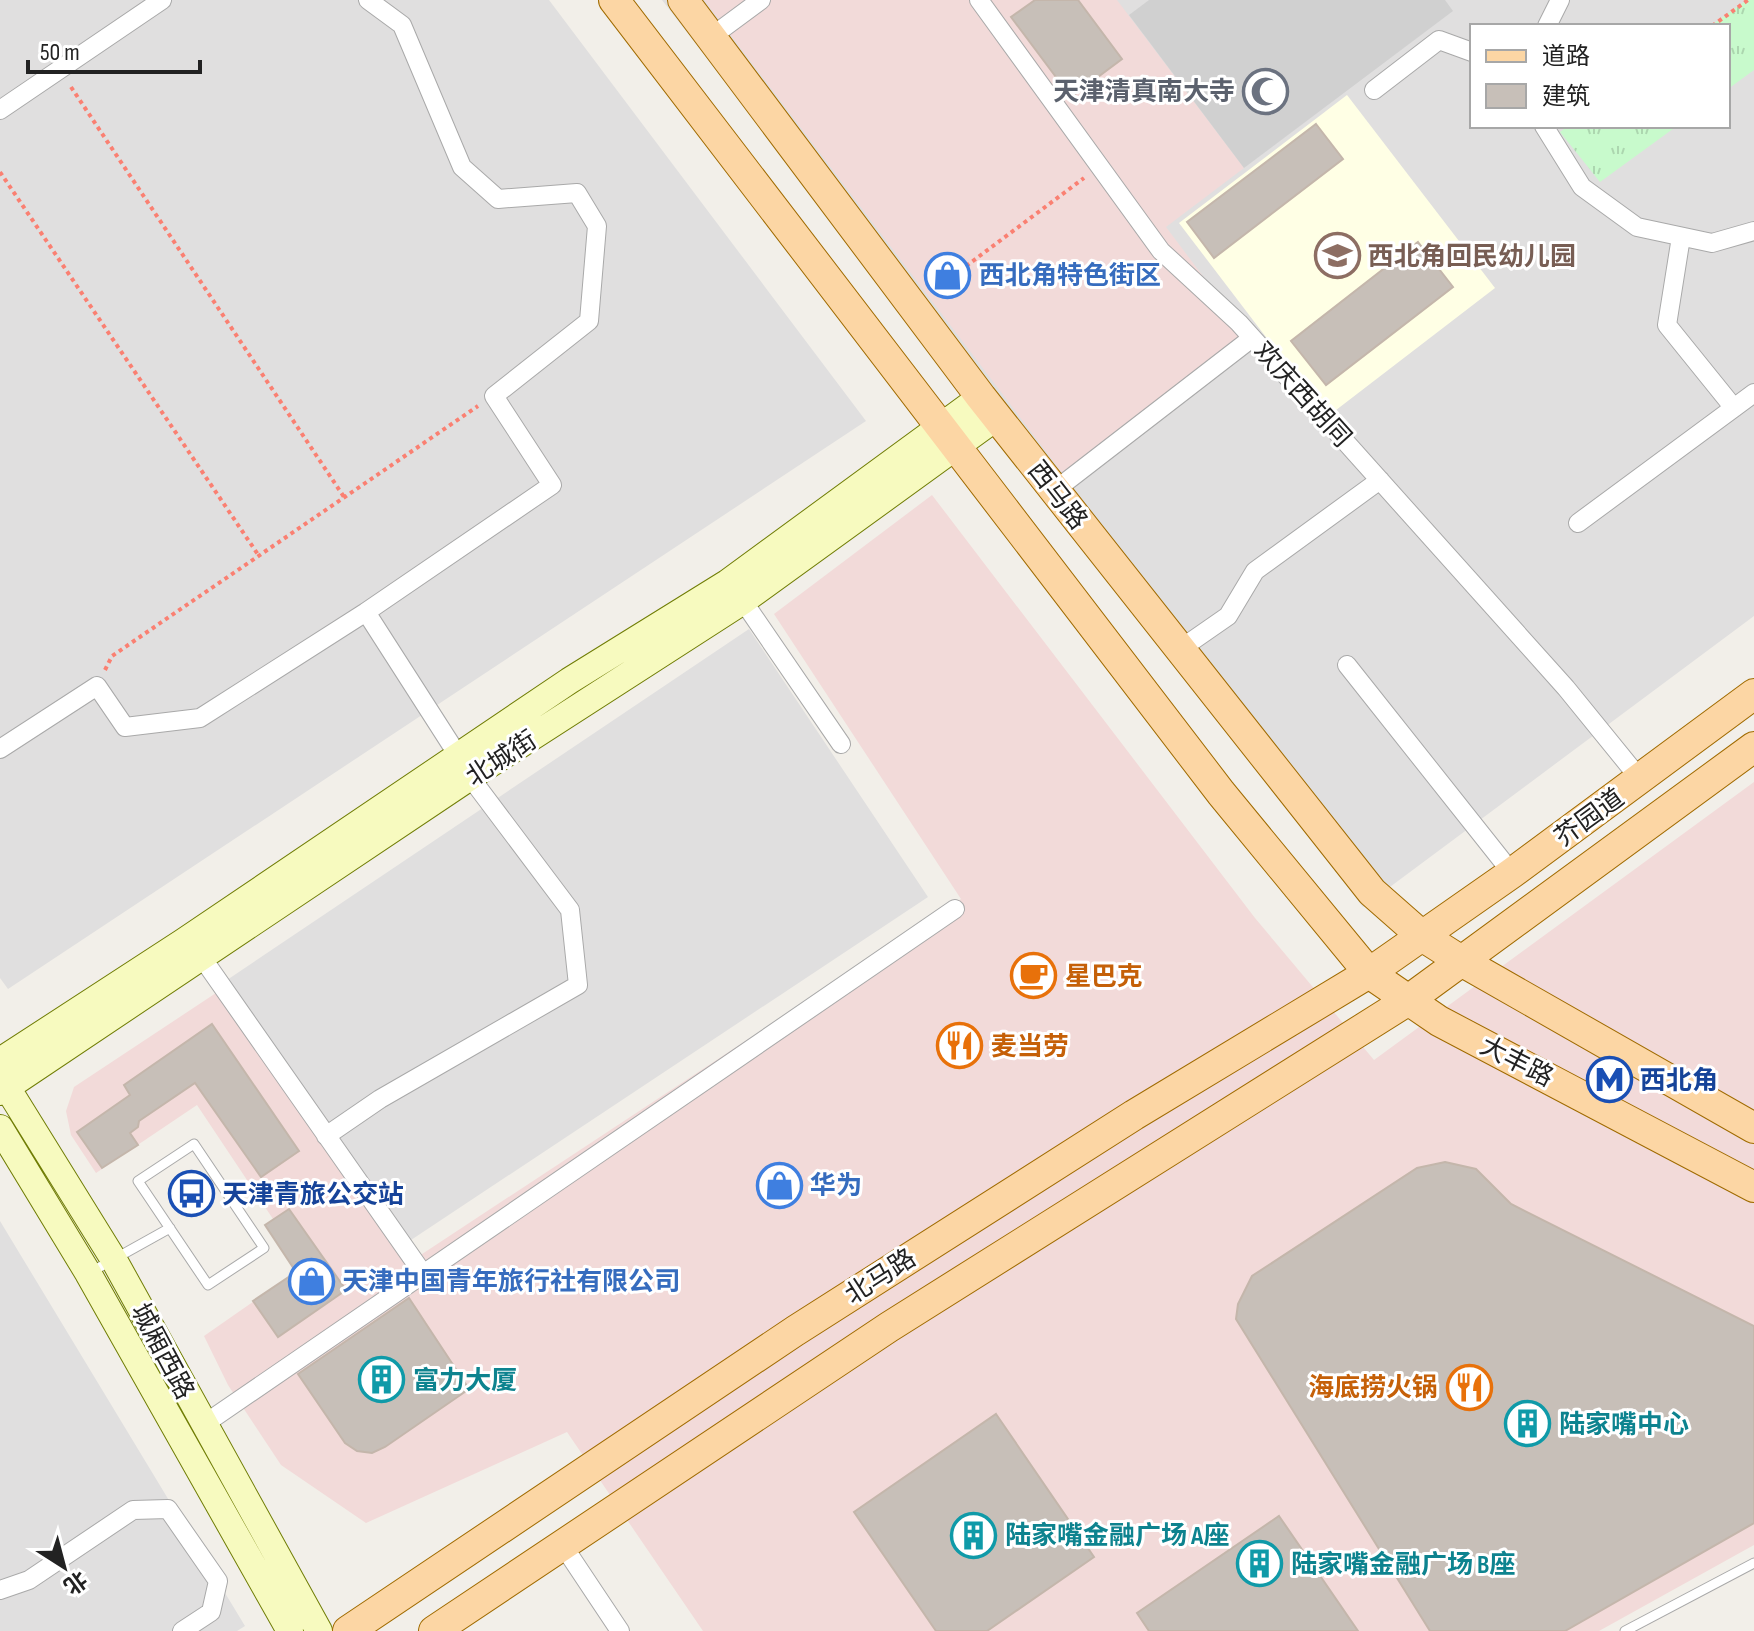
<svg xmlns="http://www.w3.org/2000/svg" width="1754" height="1631" font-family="'Sofia Sans Condensed','Noto Sans SC',sans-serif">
<defs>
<pattern id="park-tufts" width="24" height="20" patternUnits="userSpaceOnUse" patternTransform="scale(2)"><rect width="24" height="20" fill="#c8facc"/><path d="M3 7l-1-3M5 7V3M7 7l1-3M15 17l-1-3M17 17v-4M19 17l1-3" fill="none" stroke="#acd6af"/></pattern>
</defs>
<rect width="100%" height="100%" fill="#f2efe9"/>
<path fill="#e0dfdf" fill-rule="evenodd" d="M 0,0 L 549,0 L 866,421 L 8,989 L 0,978 Z
M 662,0 L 1754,0 L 1754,616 L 1363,907 ZM 1472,26 L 1728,26 L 1728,126 L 1472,126 Z
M 749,629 L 928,897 L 411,1240 L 227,980 Z
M 0,1221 L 245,1626 L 237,1631 L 0,1631 Z"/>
<path fill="#f2dad9" d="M 704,0 L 1117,0 L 1244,168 L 1166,227 L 1247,335 L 1063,474 Z
M 932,495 L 1255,918 L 1374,1060 L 1754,782 L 1754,1545 L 1599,1631 L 703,1631 L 567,1432 L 366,1523 L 281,1465 L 228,1385 L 204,1336 L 296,1272 L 265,1225 L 273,1219 L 197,1105 L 96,1173 L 71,1135 L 66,1111 L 74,1087 L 216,993 L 410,1262 L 961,899 L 774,614 Z"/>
<path fill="#ffffe5" d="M 1347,95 L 1495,288 L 1327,417 L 1179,223 Z"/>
<path fill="#d0d0d0" d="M 1149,0 L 1445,0 L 1453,11 L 1244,168 L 1129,15 Z"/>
<path fill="url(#park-tufts)" d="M 1747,0 L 1754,0 L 1754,70 L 1728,89 L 1728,26 L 1710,26 Z
M 1568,126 L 1677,126 L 1600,182 L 1560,132 Z"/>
<path fill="#c7bfb8" stroke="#c4b6ab" stroke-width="2" d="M 1035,0 L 1078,0 L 1122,59 L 1071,97 L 1011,17 Z
M 1316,124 L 1343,159 L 1214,258 L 1187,222 Z
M 1418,242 L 1453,287 L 1326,385 L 1291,341 Z
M 212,1024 L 299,1151 L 261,1177 L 195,1083 L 139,1121 L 138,1127 L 130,1133 L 138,1145 L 102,1168 L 77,1132 L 130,1095 L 124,1085 Z
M 1445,1162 L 1476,1169 L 1511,1204 L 1754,1326 L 1754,1523 L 1565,1631 L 1430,1631 L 1236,1319 L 1238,1304 L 1252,1276 L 1417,1168 Z
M 289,1209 L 346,1290 L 278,1337 L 253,1301 L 296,1272 L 265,1225 Z
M 409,1298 L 469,1389 L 385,1447 L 372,1453 L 357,1451 L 345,1443 L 298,1374 Z
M 996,1414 L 1094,1557 L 987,1631 L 936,1631 L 854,1512 Z
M 1279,1516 L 1358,1631 L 1149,1631 L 1137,1613 Z"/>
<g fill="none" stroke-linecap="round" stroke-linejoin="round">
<defs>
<path id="lane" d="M 194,1144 L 264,1248 L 208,1285 L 138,1181 Z
M 91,1272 L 170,1228
M 1625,1631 L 1754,1563"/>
<path id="street" d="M 979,0 L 1161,251 L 1239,323 L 1566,688 L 1640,779
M 1547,26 L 1560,0
M 711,37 L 761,0
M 1374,90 L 1439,40 L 1472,52
M 0,110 L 162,0
M 1544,126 L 1582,187 L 1637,227 L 1712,243 L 1754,231
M 1681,237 L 1667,325 L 1734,408
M 1054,491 L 1252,338
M 1578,523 L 1754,393
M 743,601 L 841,744
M 366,612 L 552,485 L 494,396 L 589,321 L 597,226 L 577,193 L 498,199 L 462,167 L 402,25 L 368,0
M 1179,650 L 1228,616 L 1255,571 L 1380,480
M 1347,665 L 1512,873
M 0,749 L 97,686 L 125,727 L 200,718 L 366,612 L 459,757
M 203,959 L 424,1275
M 326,1136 L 380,1099 L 578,985 L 570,910 L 470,777
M 203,1425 L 955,909
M 562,1544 L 620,1631
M 0,1590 L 29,1580 L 133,1510 L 168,1509 L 218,1581 L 211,1612 L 182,1631"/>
<path id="secondary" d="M 0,1061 L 183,942 L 569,681 L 727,583 L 981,397
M 0,1076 L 114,1260 L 319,1631
M 0,1092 L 470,777 L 743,601 L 997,417
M 0,1128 L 88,1273 L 290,1631"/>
<path id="primary" d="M 614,0 L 1221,793 L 1369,973 L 1439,1021 L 1754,1187
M 683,0 L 981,397 L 1372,892 L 1422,936 L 1463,962 L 1754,1128
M 348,1631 L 795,1331 L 1134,1115 L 1369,973 L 1512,873 L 1754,694
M 434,1631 L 889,1327 L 1407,1001 L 1754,747"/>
</defs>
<use href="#lane" stroke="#a9a9a9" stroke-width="11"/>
<use href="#street" stroke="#a9a9a9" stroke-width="20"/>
<use href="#secondary" stroke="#707d05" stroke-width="28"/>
<use href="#primary" stroke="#a06b00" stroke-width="32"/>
<path stroke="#fa8072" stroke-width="4" stroke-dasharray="4 4" stroke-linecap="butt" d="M 1712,26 L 1748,0
M 71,87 L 344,497
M 0,172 L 259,556
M 934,290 L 1084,178
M 105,670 L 112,656 L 478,406"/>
<use href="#lane" stroke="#fff" stroke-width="9"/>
<use href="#street" stroke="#fff" stroke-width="18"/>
<use href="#secondary" stroke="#f7fabf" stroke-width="26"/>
<use href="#primary" stroke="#fcd6a4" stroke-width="30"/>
</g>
<defs>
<symbol id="mosque-ring" viewBox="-11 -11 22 22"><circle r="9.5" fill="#fff" stroke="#6b7280" stroke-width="1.5"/><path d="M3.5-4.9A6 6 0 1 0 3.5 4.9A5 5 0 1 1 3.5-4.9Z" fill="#6b7280"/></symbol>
<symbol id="school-ring" viewBox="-11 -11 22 22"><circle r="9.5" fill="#fff" stroke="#8d6e63" stroke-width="1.5"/><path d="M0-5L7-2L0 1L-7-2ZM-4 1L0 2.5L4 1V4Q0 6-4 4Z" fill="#8d6e63"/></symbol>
<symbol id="shop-ring" viewBox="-11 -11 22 22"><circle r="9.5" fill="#fff" stroke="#3f7fe0" stroke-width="1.5"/><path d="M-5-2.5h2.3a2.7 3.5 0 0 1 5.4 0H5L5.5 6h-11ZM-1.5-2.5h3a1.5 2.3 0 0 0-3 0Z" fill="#3f7fe0"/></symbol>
<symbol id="cafe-ring" viewBox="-11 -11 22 22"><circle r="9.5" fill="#fff" stroke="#e8710a" stroke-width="1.5"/><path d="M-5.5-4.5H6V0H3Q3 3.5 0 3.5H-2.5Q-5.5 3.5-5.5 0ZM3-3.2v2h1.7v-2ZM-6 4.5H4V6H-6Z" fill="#e8710a"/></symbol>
<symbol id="restaurant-ring" viewBox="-11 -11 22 22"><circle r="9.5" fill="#fff" stroke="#e8710a" stroke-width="1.5"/><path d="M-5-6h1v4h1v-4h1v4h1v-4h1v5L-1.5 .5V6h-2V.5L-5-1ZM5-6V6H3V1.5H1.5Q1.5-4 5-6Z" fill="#e8710a"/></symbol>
<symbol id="metro-ring" viewBox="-11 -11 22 22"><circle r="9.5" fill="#fff" stroke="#1a4fb4" stroke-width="1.5"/><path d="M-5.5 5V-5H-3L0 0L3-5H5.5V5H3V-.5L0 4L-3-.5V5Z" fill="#1a4fb4"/></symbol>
<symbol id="bus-ring" viewBox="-11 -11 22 22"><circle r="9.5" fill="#fff" stroke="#1a4fb4" stroke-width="1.5"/><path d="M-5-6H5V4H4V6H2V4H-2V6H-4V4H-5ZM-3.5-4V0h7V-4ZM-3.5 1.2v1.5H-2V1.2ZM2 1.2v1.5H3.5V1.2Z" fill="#1a4fb4"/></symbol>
<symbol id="building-ring" viewBox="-11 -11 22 22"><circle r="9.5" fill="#fff" stroke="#0f9aa8" stroke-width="1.5"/><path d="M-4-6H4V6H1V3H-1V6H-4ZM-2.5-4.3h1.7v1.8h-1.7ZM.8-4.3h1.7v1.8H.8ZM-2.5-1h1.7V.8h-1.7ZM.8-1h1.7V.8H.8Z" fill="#0f9aa8"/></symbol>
</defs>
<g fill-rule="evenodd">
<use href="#mosque-ring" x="1240" y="66" width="51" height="51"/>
<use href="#school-ring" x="1312" y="230" width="51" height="51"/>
<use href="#shop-ring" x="922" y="250" width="51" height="51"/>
<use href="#cafe-ring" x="1008" y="950" width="51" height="51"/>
<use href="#restaurant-ring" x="934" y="1020" width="51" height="51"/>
<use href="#metro-ring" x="1584" y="1054" width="51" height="51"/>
<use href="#shop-ring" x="754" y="1160" width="51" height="51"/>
<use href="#bus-ring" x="166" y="1168" width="51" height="51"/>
<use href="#shop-ring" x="286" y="1256" width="51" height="51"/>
<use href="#building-ring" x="356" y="1354" width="51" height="51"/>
<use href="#restaurant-ring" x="1444" y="1362" width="51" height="51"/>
<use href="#building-ring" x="1502" y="1398" width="51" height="51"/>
<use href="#building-ring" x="948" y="1510" width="51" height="51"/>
<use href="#building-ring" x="1234" y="1538" width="51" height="51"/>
</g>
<g text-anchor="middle" stroke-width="6" stroke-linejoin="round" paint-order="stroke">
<g font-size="26" font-weight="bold" fill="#5b616d" stroke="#fff" text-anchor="end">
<text x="1235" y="100">天津清真南大寺</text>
</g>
<g font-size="26" font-weight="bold" fill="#785e54" stroke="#fff" text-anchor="start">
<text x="1368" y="265">西北角回民幼儿园</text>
</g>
<g font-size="26" font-weight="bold" fill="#366cbe" stroke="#fff" text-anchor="start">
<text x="979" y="284">西北角特色街区</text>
<text x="810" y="1194">华为</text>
<text x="342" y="1290">天津中国青年旅行社有限公司</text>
</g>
<g font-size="26" fill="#222" stroke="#fff">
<text transform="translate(1303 394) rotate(48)" y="9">欢庆西胡同</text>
<text transform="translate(1058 495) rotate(52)" y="9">西马路</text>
<text transform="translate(501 758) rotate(-33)" y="9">北城街</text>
<text transform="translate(1589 817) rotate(-36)" y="9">芥园道</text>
<text transform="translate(1517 1061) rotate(27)" y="9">大丰路</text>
<text transform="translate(880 1276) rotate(-33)" y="9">北马路</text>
<text transform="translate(163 1351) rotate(62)" y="9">城厢西路</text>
</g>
<g font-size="26" font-weight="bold" fill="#c56008" stroke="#fff" text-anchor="start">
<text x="1065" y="985">星巴克</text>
<text x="991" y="1055">麦当劳</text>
<text x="1438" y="1396" text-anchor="end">海底捞火锅</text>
</g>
<g font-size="26" font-weight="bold" fill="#164399" stroke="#fff" text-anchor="start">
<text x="1640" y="1089">西北角</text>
<text x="222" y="1203">天津青旅公交站</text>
</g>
<g font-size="26" font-weight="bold" fill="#0d838f" stroke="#fff" text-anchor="start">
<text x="413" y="1389">富力大厦</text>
<text x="1559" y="1433">陆家嘴中心</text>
<text x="1005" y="1544">陆家嘴金融广场 A座</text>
<text x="1291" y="1573">陆家嘴金融广场 B座</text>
</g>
</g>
<rect x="1470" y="24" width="260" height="104" fill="#ffffff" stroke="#a7a7a7" stroke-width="2"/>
<rect x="1486" y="50" width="40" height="12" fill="#fcd6a4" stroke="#a7a7a7" stroke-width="2"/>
<text x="1542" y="64" font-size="24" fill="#222222">道路</text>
<rect x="1486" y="84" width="40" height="24" fill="#c7bfb8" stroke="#a7a7a7" stroke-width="2"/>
<text x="1542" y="104" font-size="24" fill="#222222">建筑</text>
<g transform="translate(64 1567) rotate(144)" stroke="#ffffff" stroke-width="6" paint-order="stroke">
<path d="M0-6L14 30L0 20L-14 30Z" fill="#222222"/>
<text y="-12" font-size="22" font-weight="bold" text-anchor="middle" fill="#222222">北</text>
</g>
<path d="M28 60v12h172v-12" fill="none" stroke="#222222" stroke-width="4"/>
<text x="40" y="60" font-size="24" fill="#222222" stroke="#ffffff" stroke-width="6" paint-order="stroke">50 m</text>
</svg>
